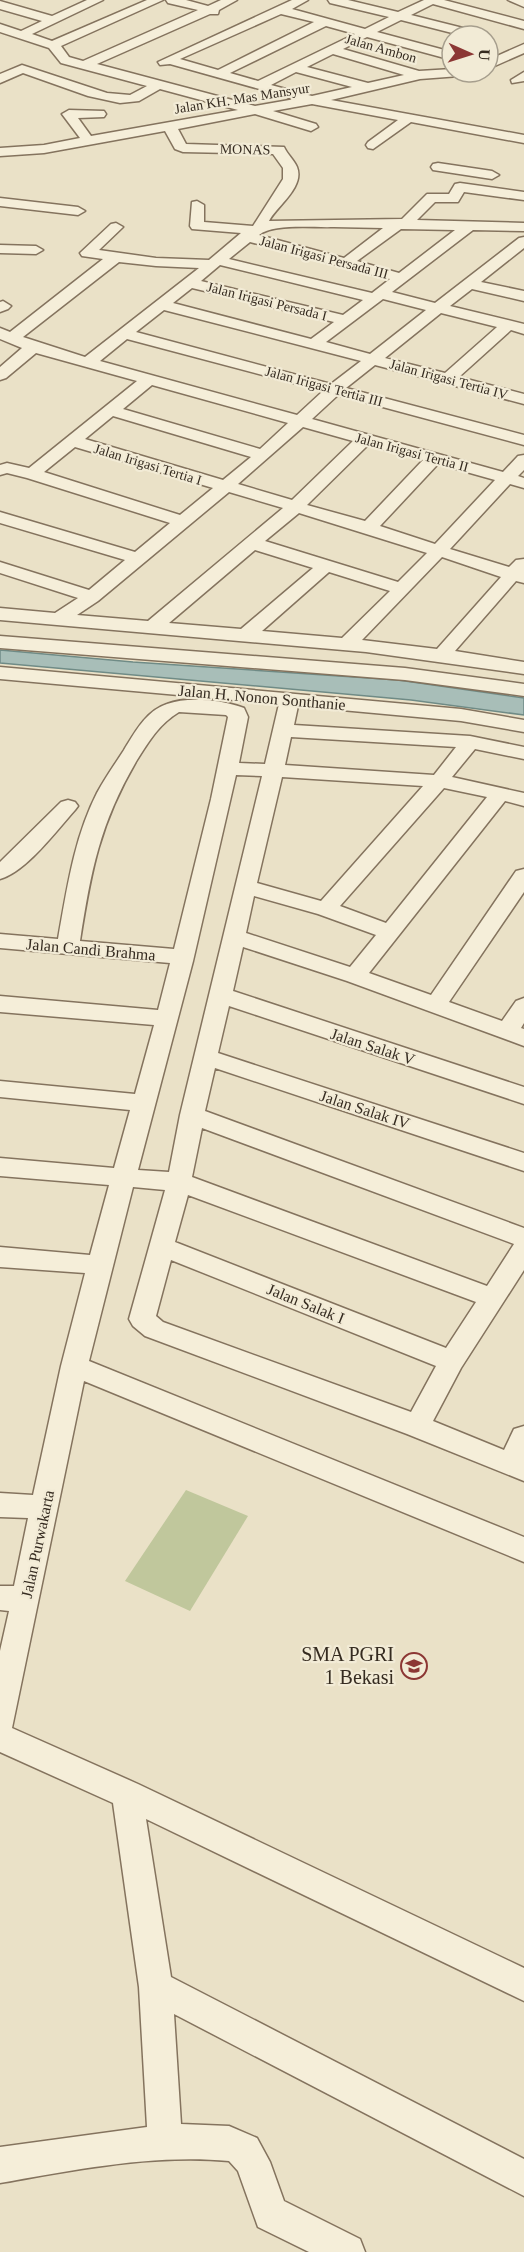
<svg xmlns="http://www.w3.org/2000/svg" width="524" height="2252" font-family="'Times New Roman',serif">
<rect width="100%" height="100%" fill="#eae1c7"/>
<path fill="#c0c79c" d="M 186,1490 L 248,1516 L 190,1611 L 125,1581 Z"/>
<path fill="#a8beb8" stroke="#6f8b86" stroke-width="1.5" d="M 0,650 L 133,662 L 398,680 L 524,698 L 524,715 L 411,700 L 0,663 Z"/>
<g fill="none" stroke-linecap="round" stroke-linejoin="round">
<defs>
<path id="minor" d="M 87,0 L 103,0 L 32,34 L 52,41 L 147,0 L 163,0 L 61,46 L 69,57 L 83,61 L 198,10 L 168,3 L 166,0 L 186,0 L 208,6 L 221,0 L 237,0 L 219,10 L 218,14 L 210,14 L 97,64 L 255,106 L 295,99 L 170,64 L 160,65 L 158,62 L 292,0 L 308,0 L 292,9 L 365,29 L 389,17 L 330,3 L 328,0 L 348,0 L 398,12 L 424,0 L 444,0 L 524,21 L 524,29 L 433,4 L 411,15 L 483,33 L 485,36 L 464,36 L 401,20 L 377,32 L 452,52 L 452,60 L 367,37 L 343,49 L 419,71 L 452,69 L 452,72 L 475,72 L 473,75 L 420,79 L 331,100 L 524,135 L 524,143 L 411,122 L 373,149 L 368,148 L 366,145 L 368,142 L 398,120 L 312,104 L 273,111 L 316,124 L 318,127 L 311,131 L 255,114 L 178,129 L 186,144 L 284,147 C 287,154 294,160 297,167 C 305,187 277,206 269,221 L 402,219 L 427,194 L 449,194 L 455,184 L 460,183 L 524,192 L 524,200 L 464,192 L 458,202 L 435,202 L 417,220 L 524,223 L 524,231 L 473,230 L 392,292 L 435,303 L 519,238 L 524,237 L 524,248 L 481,282 L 524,291 L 524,301 L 472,289 L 450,306 L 524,324 L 524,334 L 511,330 L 459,377 L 524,394 L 524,404 L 375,365 L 346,388 L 524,435 L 524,445 L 338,395 L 312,419 L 503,472 L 518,456 L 524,455 L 524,470 L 518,476 L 524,478 L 524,488 L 510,484 L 450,549 L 509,567 L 516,560 L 524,559 L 524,583 L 516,581 L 455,651 L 524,662 L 524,674 L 366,652 L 0,620 L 0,608 L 55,613 L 78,598 L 0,573 L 0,562 L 89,590 L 125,560 L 0,523 L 0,512 L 135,552 L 170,523 L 27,478 L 7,473 L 0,475 L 0,465 L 7,463 L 29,468 L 137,381 L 36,353 L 6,378 L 0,380 L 0,367 L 22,348 L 0,339 L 0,328 L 10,332 L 103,259 L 82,256 L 80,253 L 111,224 L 116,223 L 123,227 L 99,250 L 156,258 L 209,260 L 241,233 L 192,229 L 190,226 L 192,202 L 197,201 L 204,205 L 204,222 L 253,226 L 283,179 L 283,168 L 273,154 L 183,152 L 175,149 L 165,131 L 44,153 L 0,156 L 0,148 L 44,145 L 80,138 L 62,114 L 69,110 L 104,111 L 106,114 L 104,117 L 78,118 L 91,136 L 238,110 L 160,89 L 139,101 L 120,103 L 88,96 L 23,73 L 0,83 L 0,74 L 22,65 L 107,93 L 130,95 L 147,86 L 61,63 L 49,48 L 0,32 L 0,24 L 21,31 L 42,21 L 0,9 L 0,1 L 52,16 ZM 281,14 L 314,22 L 218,70 L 180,59 ZM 326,26 L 355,34 L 258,81 L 230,73 ZM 333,54 L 404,75 L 368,83 L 307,67 ZM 296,72 L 352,87 L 312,96 L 271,85 ZM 334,227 L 383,228 L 344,258 L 259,235 C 274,223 314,228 334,227 ZM 401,229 L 455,230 L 399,273 L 357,261 ZM 250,242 L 390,279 L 372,293 L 229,259 ZM 119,262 L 156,266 L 199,268 L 85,357 L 23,337 ZM 220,265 L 363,300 L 343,315 L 201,281 ZM 192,288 L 334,322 L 311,339 L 173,303 ZM 383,299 L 426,310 L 370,354 L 326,342 ZM 164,310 L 361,361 L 331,384 L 136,332 ZM 441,313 L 497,327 L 445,373 L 385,358 ZM 127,339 L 323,391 L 297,415 L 100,361 ZM 152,385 L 288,423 L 260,449 L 123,409 ZM 113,416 L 251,457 L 223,480 L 85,439 ZM 303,427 L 353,441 L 292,500 L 238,484 ZM 368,445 L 423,460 L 365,521 L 307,505 ZM 75,447 L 213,488 L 180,515 L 44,472 ZM 438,464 L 495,480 L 435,544 L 380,526 ZM 229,492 L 283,508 L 148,621 L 77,615 L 98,601 ZM 299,513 L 427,553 L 398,582 L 265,541 ZM 255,550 L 313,568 L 241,629 L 169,623 ZM 442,557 L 501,577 L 437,649 L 362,640 ZM 329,572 L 390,591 L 342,638 L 262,631 Z
M 508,0 L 524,0 L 524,7 Z
M 524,44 L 524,53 L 488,69 L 488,60 Z
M 524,72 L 524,81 L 512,83 L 511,80 Z
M 438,163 L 492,171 L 499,175 L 492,179 L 433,170 L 431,167 L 433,164 Z
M 0,198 L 78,207 L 85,211 L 78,215 L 0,206 Z
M 0,245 L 36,246 L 43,250 L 36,254 L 0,253 Z
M 3,301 L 11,306 L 8,309 L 0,312 L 0,302 Z
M 0,636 L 405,668 L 524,684 L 524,696 L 405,680 L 0,648 Z
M 0,667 L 461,709 L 524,720 L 524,732 L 461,721 L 298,706 L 294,725 L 470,736 L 524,747 L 524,759 L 475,749 L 452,777 L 524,793 L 524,806 L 505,801 L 369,973 L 431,995 L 516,871 L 524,869 L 524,892 L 449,1002 L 502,1021 L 516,1001 L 524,998 L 524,1023 L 521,1028 L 524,1029 L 524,1046 L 347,981 L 243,947 L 233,991 L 524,1087 L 524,1104 L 229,1006 L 218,1053 L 524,1153 L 524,1171 L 215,1068 L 205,1111 L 524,1228 L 524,1270 L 461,1368 L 433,1421 L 504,1450 L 514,1429 L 524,1426 L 524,1481 L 407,1434 L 145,1336 L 133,1326 L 129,1319 L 165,1190 L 133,1187 L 89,1361 L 524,1537 L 524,1562 L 84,1381 L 12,1728 L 138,1784 L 524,1968 L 524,2001 L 146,1819 L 171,1977 L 524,2159 L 524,2196 L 174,2014 L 181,2124 L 229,2126 L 257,2138 L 270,2162 L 284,2201 L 360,2239 L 365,2252 L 309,2252 L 258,2227 L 238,2171 L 229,2161 C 152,2154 75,2170 0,2183 L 0,2147 L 147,2127 L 139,1987 L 113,1803 L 0,1752 L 0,1651 L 9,1611 L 0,1610 L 0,1586 L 14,1586 L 28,1518 L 0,1517 L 0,1493 L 33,1495 L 61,1366 L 85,1273 L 0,1267 L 0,1247 L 90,1255 L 109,1185 L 0,1176 L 0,1158 L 114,1168 L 130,1110 L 0,1097 L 0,1081 L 135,1094 L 154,1025 L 0,1012 L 0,996 L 158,1010 L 170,963 L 0,948 L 0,934 L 58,939 C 67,889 74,838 97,793 C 105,778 115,764 124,750 C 135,732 146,711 167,704 C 188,696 223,700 244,708 L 248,717 L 239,763 L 265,764 L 279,704 L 0,679 ZM 179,712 L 226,715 L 228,717 L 211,799 L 174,949 L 80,941 C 91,870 100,823 137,760 C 149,741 159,724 179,712 ZM 291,737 L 456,747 L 434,775 L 285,765 ZM 236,775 L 262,776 L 180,1115 L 169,1172 L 138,1170 L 193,961 ZM 282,777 L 423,786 L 321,901 L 257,883 ZM 444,788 L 487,797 L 386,923 L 340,906 ZM 254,896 L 318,914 L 376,935 L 350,967 L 246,933 ZM 202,1128 L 514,1244 L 487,1286 L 192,1177 ZM 188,1195 L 476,1302 L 446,1348 L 175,1242 ZM 171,1260 L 436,1366 L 411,1412 L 163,1322 L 156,1316 Z
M 68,800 L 75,802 L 78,806 L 75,810 C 57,830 26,872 0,879 L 0,862 L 61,802 Z"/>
</defs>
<use href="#minor" stroke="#84735e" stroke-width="3"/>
<use href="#minor" fill="#f5eed9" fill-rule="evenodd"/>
</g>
<defs>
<symbol id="school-ring" viewBox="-11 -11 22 22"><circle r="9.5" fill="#f2ebd6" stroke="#8c3734" stroke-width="1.5"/><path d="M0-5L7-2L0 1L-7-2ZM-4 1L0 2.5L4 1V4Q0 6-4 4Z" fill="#8c3734"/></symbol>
</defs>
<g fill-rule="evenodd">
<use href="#school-ring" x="399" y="1651" width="30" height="30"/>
</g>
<g text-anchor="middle" stroke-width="4.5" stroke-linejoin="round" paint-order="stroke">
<g font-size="14" fill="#352b20" stroke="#f2ebd6">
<text transform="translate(381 48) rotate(16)" y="5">Jalan Ambon</text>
<text transform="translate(242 98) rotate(-9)" y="5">Jalan KH. Mas Mansyur</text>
<text transform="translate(245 149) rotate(1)" y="5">MONAS</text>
<text transform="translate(324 257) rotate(15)" y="5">Jalan Irigasi Persada III</text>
<text transform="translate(267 301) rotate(14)" y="5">Jalan Irigasi Persada I</text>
<text transform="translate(449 379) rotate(15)" y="5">Jalan Irigasi Tertia IV</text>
<text transform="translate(324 386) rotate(15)" y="5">Jalan Irigasi Tertia III</text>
<text transform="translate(412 452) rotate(15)" y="5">Jalan Irigasi Tertia II</text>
<text transform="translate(148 464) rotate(17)" y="5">Jalan Irigasi Tertia I</text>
</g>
<g font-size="16" fill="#352b20" stroke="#f2ebd6">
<text transform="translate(262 697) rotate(5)" y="6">Jalan H. Nonon Sonthanie</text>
<text transform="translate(91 949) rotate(5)" y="6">Jalan Candi Brahma</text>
<text transform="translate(373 1046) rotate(18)" y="6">Jalan Salak V</text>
<text transform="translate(365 1109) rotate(18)" y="6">Jalan Salak IV</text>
<text transform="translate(306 1303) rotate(22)" y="6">Jalan Salak I</text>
<text transform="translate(37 1544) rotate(-78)" y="6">Jalan Purwakarta</text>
</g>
<g font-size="20" fill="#352b20" stroke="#f2ebd6" text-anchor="end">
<text x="394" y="1661">SMA PGRI<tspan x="394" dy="23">1 Bekasi</tspan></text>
</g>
</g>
<g transform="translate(470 54) rotate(93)"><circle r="28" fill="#f2ebd6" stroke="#a69e8d" stroke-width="1.5"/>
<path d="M0-4.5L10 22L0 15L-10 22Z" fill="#8c3734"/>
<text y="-9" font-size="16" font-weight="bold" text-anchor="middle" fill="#352b20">U</text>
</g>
</svg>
